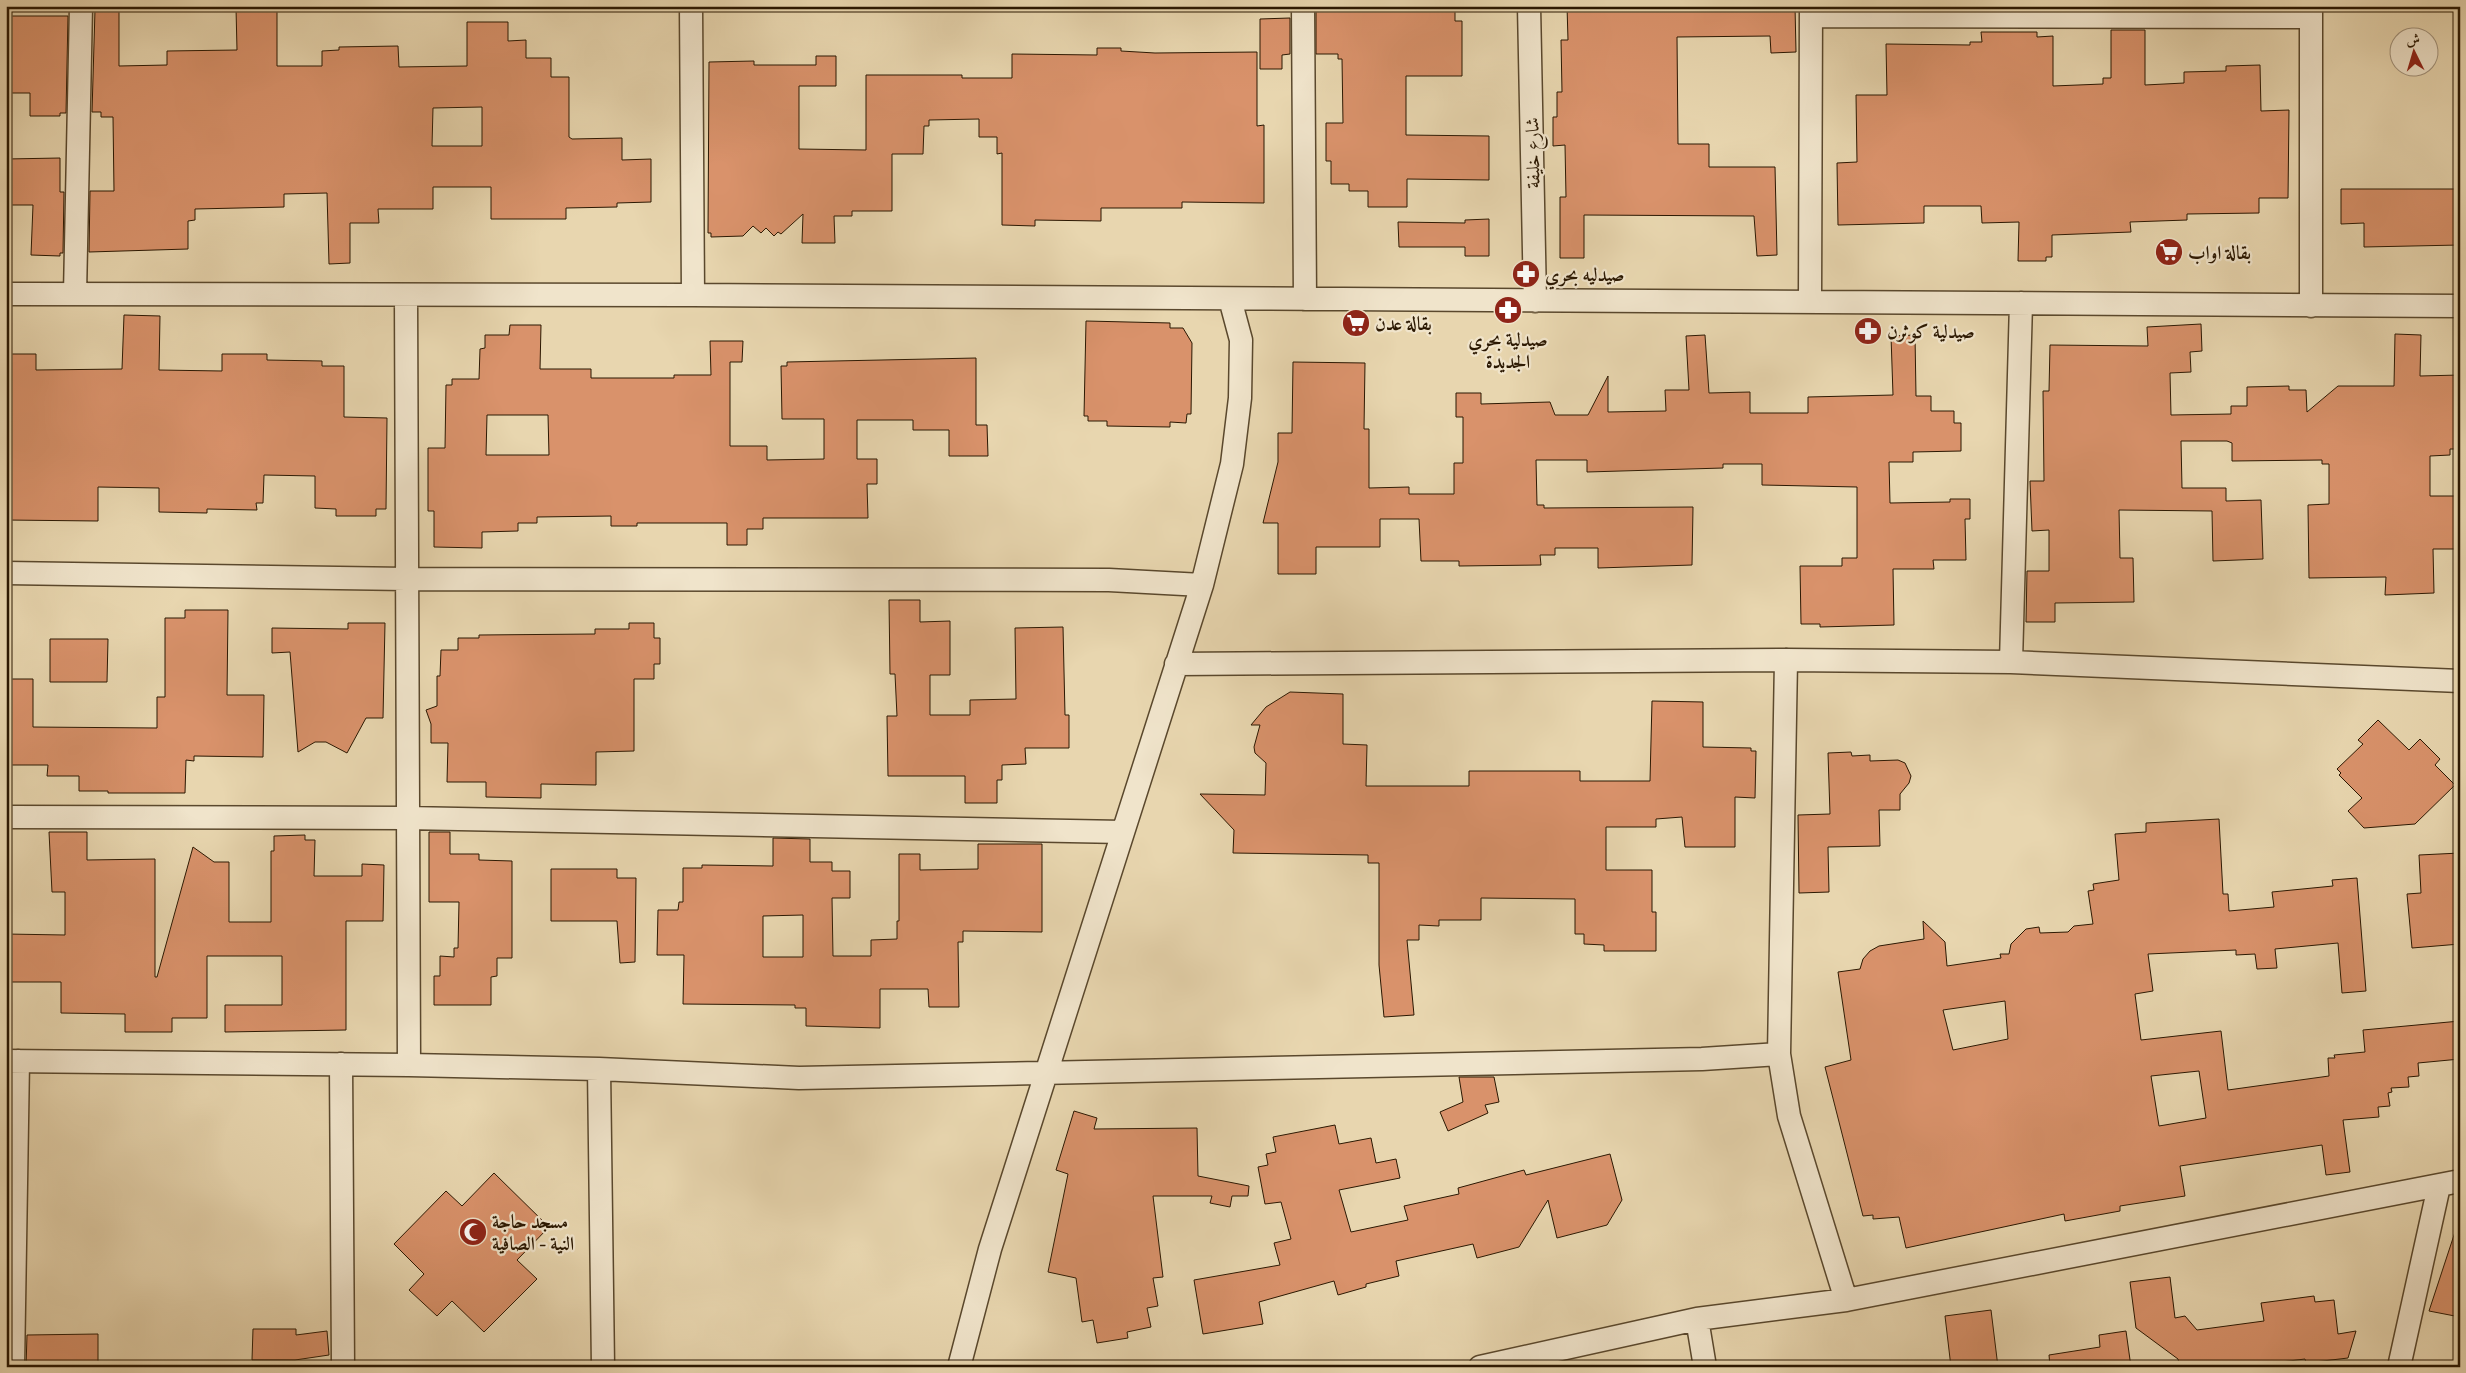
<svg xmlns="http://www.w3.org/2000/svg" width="2466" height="1373" font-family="'Gentium Book Plus',Amiri,serif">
<rect width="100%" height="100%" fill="#e8d6af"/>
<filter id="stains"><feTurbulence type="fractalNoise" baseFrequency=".004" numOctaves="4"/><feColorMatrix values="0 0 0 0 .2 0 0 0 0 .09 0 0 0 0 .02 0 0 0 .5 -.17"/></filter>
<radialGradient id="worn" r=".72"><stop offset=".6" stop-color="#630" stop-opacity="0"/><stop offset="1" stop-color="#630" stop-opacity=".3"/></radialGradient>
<path fill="#d9926b" stroke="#2b1802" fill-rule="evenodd" d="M 1316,6 L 1455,6 L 1455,21 L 1462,21 L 1462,76 L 1406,76 L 1406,135 L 1489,136 L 1489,180 L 1407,179 L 1407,207 L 1368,207 L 1368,191 L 1349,191 L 1349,184 L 1331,184 L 1331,161 L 1326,161 L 1326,123 L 1343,123 L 1342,59 L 1338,59 L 1338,54 L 1316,54 Z
M 1567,6 L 1795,6 L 1796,52 L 1771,53 L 1770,36 L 1677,37 L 1678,144 L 1709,144 L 1709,167 L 1775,167 L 1777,255 L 1757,256 L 1754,216 L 1584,215 L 1584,258 L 1560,258 L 1560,197 L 1566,197 L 1565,145 L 1553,146 L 1553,117 L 1557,117 L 1557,92 L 1562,92 L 1561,40 L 1568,40 Z
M 277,7 L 277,66 L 322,66 L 322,51 L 339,50 L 339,47 L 398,46 L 399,67 L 467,66 L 467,22 L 508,22 L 508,41 L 526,40 L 526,58 L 551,58 L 551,77 L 569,77 L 569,137 L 572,139 L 622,138 L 622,160 L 651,159 L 651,202 L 617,203 L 617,207 L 566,208 L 566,219 L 491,219 L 491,187 L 433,187 L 433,209 L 378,209 L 379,223 L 350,223 L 350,263 L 329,264 L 327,193 L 284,194 L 284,207 L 195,209 L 195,220 L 188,221 L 188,249 L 89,252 L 90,191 L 114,191 L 113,117 L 101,117 L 101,112 L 92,112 L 95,10 L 119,10 L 119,66 L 167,65 L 167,51 L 237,50 L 236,8 ZM 482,107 L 482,146 L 432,146 L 433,108 Z
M 9,16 L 68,16 L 66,113 L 60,113 L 60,116 L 30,116 L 30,93 L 6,93 Z
M 1290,18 L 1290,54 L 1282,55 L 1282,69 L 1260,69 L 1260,19 Z
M 2111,30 L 2145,30 L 2145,85 L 2184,83 L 2184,72 L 2226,71 L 2226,66 L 2260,65 L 2261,111 L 2289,110 L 2288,198 L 2259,198 L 2259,213 L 2187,214 L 2187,220 L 2130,222 L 2131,232 L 2052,235 L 2052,257 L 2046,257 L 2046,261 L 2018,261 L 2019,222 L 1982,223 L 1981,206 L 1924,206 L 1924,223 L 1838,225 L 1837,163 L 1857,162 L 1856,95 L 1887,95 L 1886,44 L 1970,45 L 1970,42 L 1982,42 L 1981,32 L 2037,32 L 2037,37 L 2053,36 L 2053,86 L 2103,84 L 2103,78 L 2111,78 Z
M 1097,48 L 1121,48 L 1121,51 L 1155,53 L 1257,52 L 1257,126 L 1264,125 L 1264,203 L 1182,202 L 1182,208 L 1101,208 L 1101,221 L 1035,220 L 1035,226 L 1002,225 L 1002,153 L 997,154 L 997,137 L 979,137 L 979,119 L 929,120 L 929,126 L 924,126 L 923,154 L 892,154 L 892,211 L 852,211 L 852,216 L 834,216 L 835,243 L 802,243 L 803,214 L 781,234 L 778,232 L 774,236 L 766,228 L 761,233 L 753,226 L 743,236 L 711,237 L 711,233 L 708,233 L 709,62 L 754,61 L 754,65 L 816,65 L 816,56 L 836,56 L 836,86 L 799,86 L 799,149 L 866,150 L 866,75 L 962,75 L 962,78 L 1012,78 L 1012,54 L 1097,55 Z
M 60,158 L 60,192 L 64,192 L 63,253 L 60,253 L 60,256 L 31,255 L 33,205 L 6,205 L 6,159 Z
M 2341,189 L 2460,189 L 2460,245 L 2364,247 L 2364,223 L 2341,224 Z
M 1489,219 L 1489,256 L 1465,256 L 1465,247 L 1399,247 L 1398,222 L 1465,223 L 1465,220 Z
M 124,315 L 160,316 L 159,370 L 222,371 L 222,354 L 267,354 L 267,360 L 322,361 L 322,366 L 344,366 L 344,417 L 387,418 L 386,509 L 376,509 L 376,516 L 336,516 L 336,509 L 315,508 L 315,476 L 264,475 L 263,503 L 256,503 L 257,510 L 207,509 L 207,513 L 159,512 L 159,488 L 98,487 L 98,521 L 6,520 L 6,354 L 36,354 L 36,370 L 122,369 Z
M 1086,321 L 1170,323 L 1170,328 L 1183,328 L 1192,343 L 1191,414 L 1187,414 L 1186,423 L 1170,422 L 1170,427 L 1107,426 L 1107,421 L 1088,421 L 1088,416 L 1084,416 Z
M 2201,324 L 2202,351 L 2190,352 L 2191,372 L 2170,373 L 2171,415 L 2231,414 L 2231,406 L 2247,406 L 2247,387 L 2289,386 L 2289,390 L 2306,390 L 2307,412 L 2338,386 L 2394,386 L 2395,334 L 2421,335 L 2420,376 L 2460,375 L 2460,449 L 2450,449 L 2450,455 L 2430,456 L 2430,496 L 2460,496 L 2460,549 L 2433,549 L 2434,593 L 2385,595 L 2386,577 L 2309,578 L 2308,505 L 2329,504 L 2329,464 L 2322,464 L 2322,460 L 2232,461 L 2232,443 L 2227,441 L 2181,441 L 2182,488 L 2226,488 L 2226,501 L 2261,500 L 2263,559 L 2213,561 L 2212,511 L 2119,510 L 2120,558 L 2133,558 L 2134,602 L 2055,603 L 2055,622 L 2026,622 L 2027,571 L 2049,571 L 2049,530 L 2032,531 L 2030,481 L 2044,481 L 2043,391 L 2049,391 L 2050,345 L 2148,346 L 2147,327 Z
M 510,325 L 541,325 L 540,369 L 591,369 L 591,378 L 674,378 L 674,375 L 711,375 L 710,341 L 743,341 L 742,362 L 730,362 L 730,446 L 767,446 L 767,460 L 824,459 L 824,419 L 782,419 L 781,366 L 787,366 L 787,362 L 976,358 L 976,425 L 987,425 L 988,456 L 949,456 L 949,430 L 913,430 L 913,420 L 857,420 L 857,459 L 877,459 L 877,484 L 867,484 L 868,518 L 763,518 L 763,529 L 747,529 L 747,545 L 727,545 L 727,523 L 637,523 L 637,526 L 611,526 L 611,516 L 537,517 L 537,523 L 518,523 L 518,531 L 482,532 L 482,548 L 434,547 L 434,511 L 428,511 L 428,448 L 445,448 L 446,385 L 452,385 L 452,379 L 479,379 L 480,349 L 485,348 L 485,335 L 509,335 ZM 487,415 L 548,415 L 549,455 L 486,455 Z
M 1705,335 L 1709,393 L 1750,392 L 1750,413 L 1808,413 L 1808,397 L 1893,395 L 1891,336 L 1915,335 L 1916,396 L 1931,396 L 1931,411 L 1954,411 L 1954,423 L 1961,423 L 1961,451 L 1913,452 L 1913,462 L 1889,462 L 1890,503 L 1950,502 L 1950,499 L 1970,499 L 1970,519 L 1965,519 L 1966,560 L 1933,560 L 1934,569 L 1893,569 L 1894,625 L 1820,627 L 1820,624 L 1801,624 L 1800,566 L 1842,566 L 1842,558 L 1857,558 L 1857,487 L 1762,485 L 1762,464 L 1723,464 L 1723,468 L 1587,472 L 1587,460 L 1536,460 L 1537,505 L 1544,505 L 1544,508 L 1693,507 L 1692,565 L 1598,568 L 1598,548 L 1555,548 L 1555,555 L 1540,555 L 1541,565 L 1459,566 L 1459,561 L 1421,561 L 1419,519 L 1380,519 L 1380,547 L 1316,547 L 1316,574 L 1278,574 L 1278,523 L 1263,523 L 1278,462 L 1278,433 L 1292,433 L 1293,362 L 1365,363 L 1364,429 L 1369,429 L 1369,488 L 1409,487 L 1409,494 L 1454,494 L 1454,463 L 1463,463 L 1463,417 L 1456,417 L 1456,393 L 1481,393 L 1481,404 L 1550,402 L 1555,415 L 1588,415 L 1608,376 L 1608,412 L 1666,411 L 1665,390 L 1689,390 L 1686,336 Z
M 889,600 L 920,600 L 920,622 L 950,621 L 950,675 L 930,675 L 930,715 L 970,715 L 970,700 L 1016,699 L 1015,628 L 1063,627 L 1065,715 L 1069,715 L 1069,748 L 1025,748 L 1026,764 L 1002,765 L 1002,780 L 997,780 L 997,803 L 965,803 L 965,776 L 888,776 L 887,716 L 897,716 L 895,674 L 890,674 Z
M 185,610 L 228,610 L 227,695 L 264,695 L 263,757 L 194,756 L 194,761 L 186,760 L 185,793 L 108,793 L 108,791 L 79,791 L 79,776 L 47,776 L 48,765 L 6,765 L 6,679 L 33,679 L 33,727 L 157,728 L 157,697 L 165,697 L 165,618 L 185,618 Z
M 348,623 L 385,623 L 383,718 L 366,718 L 347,753 L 326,742 L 315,742 L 298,752 L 290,652 L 272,653 L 272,628 L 348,629 Z
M 629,623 L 654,623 L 654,638 L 660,638 L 660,664 L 654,664 L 654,679 L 634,679 L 634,751 L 596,752 L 596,785 L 541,784 L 541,798 L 486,797 L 486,782 L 447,782 L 448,743 L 431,743 L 431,724 L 426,710 L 437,706 L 437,676 L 440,676 L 441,650 L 458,650 L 458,638 L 479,638 L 479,635 L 595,634 L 595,629 L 629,629 Z
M 50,639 L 108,639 L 107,682 L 50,682 Z
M 1290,692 L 1343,694 L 1343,744 L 1367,745 L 1366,786 L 1469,786 L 1469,771 L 1580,771 L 1580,781 L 1650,781 L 1652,701 L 1703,702 L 1703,747 L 1751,748 L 1751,751 L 1756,751 L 1755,798 L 1735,797 L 1735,847 L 1685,847 L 1682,817 L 1656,819 L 1656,827 L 1606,827 L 1606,870 L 1652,870 L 1652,912 L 1656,912 L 1656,951 L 1604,951 L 1604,945 L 1584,944 L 1584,934 L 1575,934 L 1575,899 L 1481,898 L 1481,920 L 1439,920 L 1439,926 L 1419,925 L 1419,940 L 1407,940 L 1414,1015 L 1384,1017 L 1379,965 L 1379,863 L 1368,863 L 1368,855 L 1233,853 L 1234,830 L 1200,794 L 1265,795 L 1266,763 L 1255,753 L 1254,747 L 1260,725 L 1251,725 L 1266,707 Z
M 2378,720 L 2409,750 L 2420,739 L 2440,759 L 2435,765 L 2455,785 L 2415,824 L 2364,828 L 2348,811 L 2362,798 L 2339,775 L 2341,773 L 2337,769 L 2363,744 L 2358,740 Z
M 1851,752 L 1852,756 L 1870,755 L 1870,761 L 1898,760 L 1905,763 L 1911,776 L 1909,783 L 1900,794 L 1900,810 L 1879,810 L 1880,846 L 1828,847 L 1829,892 L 1799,893 L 1798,815 L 1830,814 L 1828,753 Z
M 2219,819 L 2223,894 L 2228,894 L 2229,911 L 2274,907 L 2272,892 L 2333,886 L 2332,880 L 2357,878 L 2366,991 L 2342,993 L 2338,943 L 2275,949 L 2277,968 L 2257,969 L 2255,954 L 2236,955 L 2236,950 L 2148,954 L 2153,991 L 2135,994 L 2141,1040 L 2221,1031 L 2228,1090 L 2329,1076 L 2328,1058 L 2335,1058 L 2334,1055 L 2365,1052 L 2363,1030 L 2460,1021 L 2460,1059 L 2418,1063 L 2419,1076 L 2408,1077 L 2409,1087 L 2391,1088 L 2392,1092 L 2388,1093 L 2390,1106 L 2378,1107 L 2379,1117 L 2343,1120 L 2350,1172 L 2326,1175 L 2322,1145 L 2180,1166 L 2185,1196 L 2120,1206 L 2120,1211 L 2065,1221 L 2064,1214 L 1906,1248 L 1899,1217 L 1873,1219 L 1873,1215 L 1863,1216 L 1825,1067 L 1851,1060 L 1838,972 L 1860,969 L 1863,959 L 1870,951 L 1879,946 L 1924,939 L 1923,921 L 1945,942 L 1947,966 L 2001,958 L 2000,954 L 2009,954 L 2011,944 L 2026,929 L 2039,927 L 2040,933 L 2068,932 L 2074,926 L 2093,924 L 2088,891 L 2094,890 L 2093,884 L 2119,880 L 2115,834 L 2146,832 L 2146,823 ZM 2005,1001 L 2008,1039 L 1953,1050 L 1943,1010 ZM 2199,1071 L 2206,1118 L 2159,1126 L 2151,1076 Z
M 49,832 L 87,832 L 87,860 L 155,859 L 155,977 L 157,977 L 193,847 L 214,862 L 229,862 L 229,922 L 271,922 L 271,851 L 274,851 L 274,836 L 305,835 L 305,840 L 315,840 L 314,876 L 362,876 L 362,864 L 384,865 L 383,921 L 346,921 L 346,1030 L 225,1032 L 225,1005 L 282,1005 L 282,956 L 207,956 L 207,1018 L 172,1018 L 172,1032 L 125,1032 L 125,1014 L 61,1013 L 61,982 L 6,982 L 6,934 L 65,935 L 65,892 L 52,892 Z
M 429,832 L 450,832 L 450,854 L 479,854 L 479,860 L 512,861 L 512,958 L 497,958 L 497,976 L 491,977 L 491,1005 L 434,1005 L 434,976 L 440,976 L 440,956 L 454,957 L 454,948 L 458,948 L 459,902 L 429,902 Z
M 773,838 L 810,839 L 810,862 L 832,862 L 832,871 L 850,871 L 850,898 L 832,898 L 833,956 L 871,956 L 871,940 L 897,939 L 897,921 L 899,921 L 899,854 L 920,854 L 920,870 L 978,869 L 978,844 L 1042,844 L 1042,932 L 963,931 L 963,942 L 958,942 L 959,1007 L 929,1007 L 928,989 L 880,989 L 880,1028 L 806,1026 L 806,1008 L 795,1008 L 795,1005 L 683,1004 L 684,955 L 657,955 L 658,910 L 678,910 L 679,902 L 683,902 L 683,868 L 702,868 L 702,865 L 773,866 ZM 803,915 L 803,957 L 763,957 L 763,916 Z
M 2460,853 L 2460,944 L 2412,948 L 2407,894 L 2421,893 L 2419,855 Z
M 551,869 L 617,869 L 617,878 L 636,878 L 635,962 L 620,963 L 617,921 L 551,921 Z
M 1459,1077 L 1494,1077 L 1499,1102 L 1485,1105 L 1488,1113 L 1448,1131 L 1440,1112 L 1463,1102 Z
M 1074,1111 L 1097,1118 L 1094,1129 L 1197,1128 L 1198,1176 L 1249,1186 L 1248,1196 L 1232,1196 L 1230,1207 L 1210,1203 L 1212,1196 L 1153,1196 L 1163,1277 L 1153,1278 L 1158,1306 L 1147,1308 L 1151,1327 L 1127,1332 L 1128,1338 L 1097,1343 L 1093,1320 L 1082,1322 L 1076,1278 L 1048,1272 L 1068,1174 L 1056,1170 Z
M 1335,1125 L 1339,1144 L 1371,1138 L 1376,1163 L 1396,1159 L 1400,1178 L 1339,1190 L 1351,1232 L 1408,1220 L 1404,1206 L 1459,1194 L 1458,1188 L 1524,1170 L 1526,1175 L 1610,1154 L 1622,1200 L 1607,1225 L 1557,1238 L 1548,1200 L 1519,1247 L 1477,1258 L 1473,1244 L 1396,1261 L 1399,1276 L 1366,1284 L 1366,1287 L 1338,1295 L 1334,1281 L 1259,1302 L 1263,1324 L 1203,1334 L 1194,1280 L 1280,1265 L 1274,1243 L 1291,1239 L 1281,1202 L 1265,1204 L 1258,1167 L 1268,1165 L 1266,1154 L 1276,1152 L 1273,1137 Z
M 494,1173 L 549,1227 L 517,1260 L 537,1279 L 484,1332 L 452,1301 L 437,1316 L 409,1290 L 424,1274 L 394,1244 L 446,1191 L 462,1206 Z
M 2456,1229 L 2460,1230 L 2460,1317 L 2429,1311 Z
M 2170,1277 L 2175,1318 L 2185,1316 L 2197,1330 L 2264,1321 L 2261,1303 L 2314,1296 L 2315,1302 L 2334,1300 L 2338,1334 L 2356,1331 L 2348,1358 L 2306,1363 L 2305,1359 L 2265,1364 L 2265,1367 L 2180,1367 L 2178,1359 L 2136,1328 L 2130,1282 Z
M 1991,1310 L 1998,1367 L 1951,1367 L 1945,1316 Z
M 253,1329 L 296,1329 L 296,1335 L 327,1331 L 329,1355 L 295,1360 L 252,1360 Z
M 2126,1331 L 2131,1367 L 2050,1367 L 2049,1355 L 2100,1347 L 2099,1335 Z
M 98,1334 L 98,1367 L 26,1367 L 27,1335 Z"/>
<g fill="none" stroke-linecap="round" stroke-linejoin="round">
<defs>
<path id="street" d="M 691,6 L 693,295
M 1303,6 L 1305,299
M 1529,6 L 1535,301
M 1811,16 L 2311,17
M 6,294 L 693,295 L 2460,306
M 75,294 L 81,6
M 406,296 L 409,1065
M 1810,302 L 1811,6
M 2311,306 L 2311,6
M 6,573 L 406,579 L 1109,580 L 1202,585
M 2011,662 L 2021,303
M 1176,664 L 1786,660 L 2011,662 L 2460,681
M 6,817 L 407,818 L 1123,832
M 1779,1054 L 1786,660
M 6,1061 L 409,1065 L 599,1069 L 799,1078 L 1702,1059 L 1779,1054 L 1789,1116 L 1846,1300 L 2460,1181
M 341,1064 L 343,1367
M 599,1069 L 603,1367
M 1697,1319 L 1705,1367
M 13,1367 L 18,1061
M 959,1367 L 990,1249 L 1202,585 L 1232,464 L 1240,398 L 1241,340 L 1230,299
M 1480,1367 L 1697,1319 L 1846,1300
M 2399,1367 L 2439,1186"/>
</defs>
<use href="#street" stroke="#5a482d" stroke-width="25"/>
<use href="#street" stroke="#f0e4cb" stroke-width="22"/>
</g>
<defs>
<symbol id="supermarket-disc" viewBox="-11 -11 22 22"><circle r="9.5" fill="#8f2418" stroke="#f0e4cb"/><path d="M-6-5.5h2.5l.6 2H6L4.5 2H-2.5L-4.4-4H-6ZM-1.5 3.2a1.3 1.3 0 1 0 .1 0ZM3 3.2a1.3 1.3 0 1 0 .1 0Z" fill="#fff"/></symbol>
<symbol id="pharmacy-disc" viewBox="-11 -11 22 22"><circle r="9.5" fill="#8f2418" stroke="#f0e4cb"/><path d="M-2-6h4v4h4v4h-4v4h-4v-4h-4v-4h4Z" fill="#fff"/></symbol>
<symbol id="mosque-disc" viewBox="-11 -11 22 22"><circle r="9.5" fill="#8f2418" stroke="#f0e4cb"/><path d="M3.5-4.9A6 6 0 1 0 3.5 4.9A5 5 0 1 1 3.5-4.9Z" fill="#fff"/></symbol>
</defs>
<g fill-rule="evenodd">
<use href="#supermarket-disc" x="2153" y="236" width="32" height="32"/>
<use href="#pharmacy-disc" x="1510" y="258" width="32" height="32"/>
<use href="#pharmacy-disc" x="1492" y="294" width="32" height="32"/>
<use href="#supermarket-disc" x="1340" y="307" width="32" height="32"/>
<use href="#pharmacy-disc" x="1852" y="315" width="32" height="32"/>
<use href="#mosque-disc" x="457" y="1216" width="32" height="32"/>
</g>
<g text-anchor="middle" stroke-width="4.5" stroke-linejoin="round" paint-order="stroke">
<g font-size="19" fill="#2b1802" stroke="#f0e4cb">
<text transform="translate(1532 153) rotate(-91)" y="7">شارع خليفة</text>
</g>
<g font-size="19" font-weight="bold" fill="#2b1802" stroke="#f0e4cb" text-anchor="start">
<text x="2188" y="259">بقالة اواب</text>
<text x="1545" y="281">صيدليه بحري</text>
<text x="1375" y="330">بقالة عدن</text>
<text x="1887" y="338">صيدلية كوثرن</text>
<text x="1508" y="346" text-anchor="middle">صيدلية بحري<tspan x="1508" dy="22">الجديدة</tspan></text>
<text x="492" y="1228">مسجد حاجة<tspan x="492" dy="22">النية - الصافية</tspan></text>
</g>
</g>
<rect width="2466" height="1373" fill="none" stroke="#e8d6af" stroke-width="25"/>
<rect x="8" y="8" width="2451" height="1358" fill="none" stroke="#2b1802" stroke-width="2.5"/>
<rect x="12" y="12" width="2441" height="1348" fill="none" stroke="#2b1802"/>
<g transform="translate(2414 52) rotate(355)"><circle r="24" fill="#f0e4cb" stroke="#a1927b"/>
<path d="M0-4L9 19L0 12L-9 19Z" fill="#8f2418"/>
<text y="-8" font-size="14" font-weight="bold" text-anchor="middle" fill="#2b1802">ش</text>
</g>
<rect width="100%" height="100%" filter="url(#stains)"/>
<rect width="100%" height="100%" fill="url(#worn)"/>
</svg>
